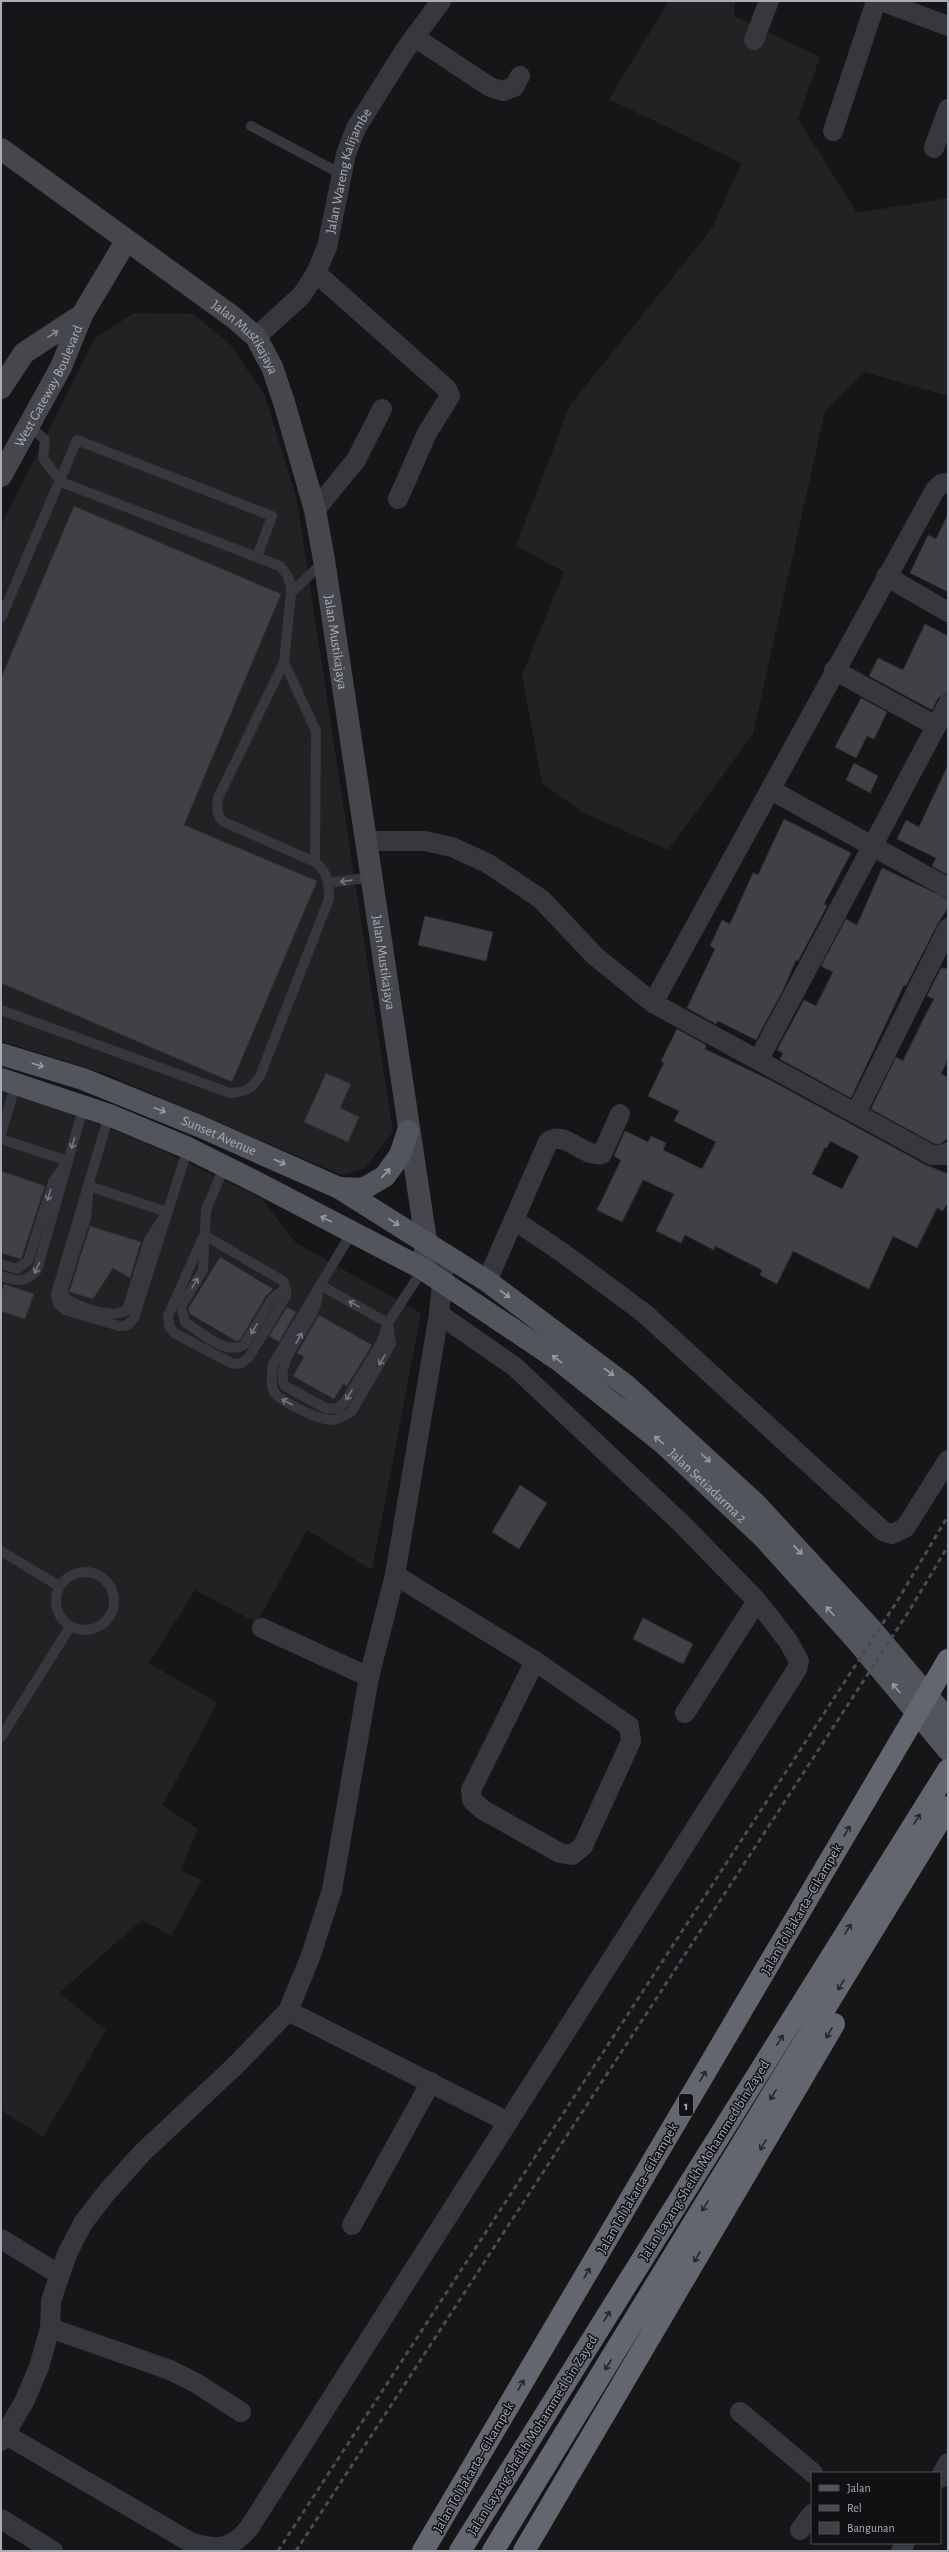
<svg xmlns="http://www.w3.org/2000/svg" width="949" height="2552" font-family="'Alegreya Sans',sans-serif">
<rect width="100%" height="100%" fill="#161618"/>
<path fill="#222225" d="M 669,1 L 735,1 L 734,16 L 820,57 L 798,119 L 857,213 L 948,198 L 948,396 L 865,372 L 825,411 L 753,734 L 668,850 L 582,812 L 542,783 L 522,675 L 564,572 L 516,546 L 570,405 L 713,227 L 741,163 L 609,99 Z
M 134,313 L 193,314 L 230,344 L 265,396 L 297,500 L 393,1132 L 364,1169 L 341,1175 L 106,1074 L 1,1041 L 1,525 L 95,338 Z
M 1,1091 L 32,1099 L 144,1142 L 261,1198 L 296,1243 L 421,1313 L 372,1570 L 307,1530 L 257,1623 L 195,1590 L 149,1663 L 217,1703 L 163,1805 L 198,1829 L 180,1870 L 202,1880 L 171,1936 L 142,1920 L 59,1993 L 106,2030 L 43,2137 L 1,2110 Z"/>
<path fill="#404145" stroke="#303034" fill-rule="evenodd" d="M 74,506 L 281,594 L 184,825 L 317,881 L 232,1082 L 1,983 L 1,678 Z
M 948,514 L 948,592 L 910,573 L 928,535 L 936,539 Z
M 925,624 L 948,636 L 948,693 L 938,698 L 932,710 L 869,676 L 878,658 L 903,670 Z
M 861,698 L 887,712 L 874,739 L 867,736 L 856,758 L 835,747 Z
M 854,763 L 878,776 L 870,793 L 846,780 Z
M 948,765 L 948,875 L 932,866 L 936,858 L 897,839 L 906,820 L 919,827 Z
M 784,819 L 851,853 L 824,904 L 827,906 L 798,961 L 796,960 L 783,990 L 756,1040 L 718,1021 L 716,1024 L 687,1008 L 715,949 L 710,946 L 722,920 L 730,924 L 753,873 L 758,875 Z
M 882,868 L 948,899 L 948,908 L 938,923 L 906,986 L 904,985 L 851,1098 L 780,1059 L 783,1053 L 777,1050 L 804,1000 L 816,1006 L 833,972 L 821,966 L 846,919 L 857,925 Z
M 425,916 L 493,932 L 486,961 L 418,945 Z
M 941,968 L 948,969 L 948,1059 L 941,1074 L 948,1077 L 948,1138 L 940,1144 L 935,1144 L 871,1109 L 896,1057 L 903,1061 L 924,1018 L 934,999 L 927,996 Z
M 677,1029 L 706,1045 L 705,1049 L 770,1080 L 926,1165 L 948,1174 L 948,1202 L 943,1211 L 937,1208 L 917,1248 L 893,1236 L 869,1289 L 793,1251 L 777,1284 L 760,1275 L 762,1270 L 715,1246 L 714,1250 L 685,1235 L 681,1243 L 656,1231 L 674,1194 L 643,1180 L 622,1222 L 597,1210 L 621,1160 L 614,1156 L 625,1131 L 648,1142 L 651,1136 L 666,1143 L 663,1150 L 702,1169 L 716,1142 L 674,1121 L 679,1111 L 648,1096 L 664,1063 L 661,1061 ZM 830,1141 L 859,1156 L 842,1189 L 812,1174 L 825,1147 L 827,1148 Z
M 326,1073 L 351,1084 L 340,1108 L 359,1117 L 348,1142 L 304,1122 Z
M 1,1171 L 45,1186 L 22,1257 L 20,1259 L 1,1253 Z
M 90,1226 L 141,1242 L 130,1278 L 113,1268 L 93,1299 L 70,1292 L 70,1289 Z
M 220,1257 L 273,1289 L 266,1296 L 240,1340 L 236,1341 L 190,1314 L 188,1309 Z
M 4,1284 L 34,1294 L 25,1319 L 1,1311 L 1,1293 Z
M 287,1307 L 296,1312 L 279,1342 L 269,1336 Z
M 319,1315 L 372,1345 L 347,1386 L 343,1384 L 334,1399 L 293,1376 L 304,1357 L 297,1353 Z
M 520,1485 L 547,1503 L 519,1549 L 492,1532 Z
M 643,1618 L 693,1644 L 683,1664 L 633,1639 Z"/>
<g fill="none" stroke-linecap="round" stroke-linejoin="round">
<path stroke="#37383d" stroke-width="10" d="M 251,126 L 341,174
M 291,593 L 324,561
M 1,618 L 77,440 L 272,516 L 257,557
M 284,662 L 316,731 L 315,862
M 329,883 L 373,877
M 1,1010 L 230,1093 C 246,1092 252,1089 260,1076 L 329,899 C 329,882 328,873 315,862 L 224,822 C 216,815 217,808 218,798 L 284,662 L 291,593 C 291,581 288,575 280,566 L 61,482 L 43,458 L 45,440 L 29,425
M 109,1115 L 56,1294 L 58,1304 L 65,1310 L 119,1326 L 128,1325 L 134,1318 L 188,1148
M 1,1134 L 16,1083
M 1,1139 L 68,1161 L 53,1182 L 28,1261 L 17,1269 L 1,1264
M 224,1167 L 206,1210 L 203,1270 L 181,1307 L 185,1322 C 201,1332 226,1356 244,1345 L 272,1299 L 286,1288
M 89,1186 L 167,1212 L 149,1240 L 127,1310 C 111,1320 80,1307 65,1298 L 63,1289 L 86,1218 Z
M 352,1232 L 273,1364 C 272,1373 270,1384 274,1392 C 279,1401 321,1421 332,1420 C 340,1419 346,1415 352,1411 L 391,1344 L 388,1323
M 204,1235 L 283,1281 L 286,1288 L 286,1296 L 249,1357 L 242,1363 L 233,1364 L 174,1333 L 169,1326 L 168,1316 Z
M 1,1276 C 16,1281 26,1284 37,1270 L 84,1105
M 320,1285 L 388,1323
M 318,1295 C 317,1300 316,1306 314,1310 C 306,1330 273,1366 285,1386 L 327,1409 L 337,1408 L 345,1402 L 381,1343 L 388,1323 L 423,1269
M 1,1551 L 59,1586
M56 1601a29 29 0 1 1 58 0a29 29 0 1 1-58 0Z
M 1,1737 L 70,1627"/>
<g stroke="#37383d" stroke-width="20">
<path d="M 881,1 L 948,26"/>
<path d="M 416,38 L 490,87 L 503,91 L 514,87 L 520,76"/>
<path d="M 754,40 L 769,1"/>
<path d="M 833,131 L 876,1"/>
<path d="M 934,148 L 948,109"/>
<path d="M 316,273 L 447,389 L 450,396 L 427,433 L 398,499"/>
<path id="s1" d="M 256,337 L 302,295 L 316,273 L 327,247 L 346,154 L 356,128 L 405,50 L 441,1"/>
<path d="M 315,510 L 356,460 L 382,409"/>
<path d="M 886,576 L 948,612"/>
<path d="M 834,670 L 936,726"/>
<path d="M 771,790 L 948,888"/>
<path d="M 367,841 L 425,841 L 452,847 L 487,863 L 541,899 L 595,956 L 653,1003 L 935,490 L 941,484 L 948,483"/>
<path d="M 653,1003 L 932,1155 L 944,1155 L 948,1152"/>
<path d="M 759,1059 L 948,704"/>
<path d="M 856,1113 L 948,928"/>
<path d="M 514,1220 L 563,1253 L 644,1313 L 883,1531 L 892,1534 L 905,1528 L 948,1460"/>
<path d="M 487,1281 L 548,1142 C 564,1129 583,1158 602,1154 L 620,1114"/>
<path d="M 395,1575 L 535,1661 L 629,1726 L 631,1741 L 583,1846 L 572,1855 L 560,1853 L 483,1810 L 472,1800 L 471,1790 L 475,1782 L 535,1661"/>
<path d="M 262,1628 L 369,1677"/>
<path d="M 685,1713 L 757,1601"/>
<path d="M 288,2011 L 508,2122"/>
<path d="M 352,2225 L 431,2082"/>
<path d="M 1,2239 L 60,2275"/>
<path d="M 50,2328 L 170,2370 L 196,2383 L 241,2412"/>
<path d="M 740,2412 L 813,2473"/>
<path d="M 1,2432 L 190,2542 C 216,2550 230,2551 249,2528 L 797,1669 L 799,1661 L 788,1641 L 757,1601 L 681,1523 L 515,1367 L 439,1314"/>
<path d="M 1,2441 L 24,2402 L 39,2367 L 50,2328 L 51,2301 L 67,2254 L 83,2223 L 107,2192 L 143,2152 L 235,2066 L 288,2011 L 310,1958 L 332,1890 L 369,1677 L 395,1575 L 439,1314 L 445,1254"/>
<path d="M 940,2478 L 948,2463"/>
<path d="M 1,2519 L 53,2551"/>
<path d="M 800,2530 L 812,2514"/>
<path d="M 901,2551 L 905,2543"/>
</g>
<g stroke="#45474d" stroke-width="22">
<path id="s2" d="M 1,149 L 233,317 L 256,337 L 272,367 L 284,402 L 315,510 L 324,560 L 426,1241 L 423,1269"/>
<path d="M 1,388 L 24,353 L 82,315"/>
<path id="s3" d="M 1,476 L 61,367 L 82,315 L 126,241"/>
</g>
<g stroke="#53555c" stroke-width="22">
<path id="s4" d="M 1,1054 L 83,1079 L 199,1126 L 339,1188 L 487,1281 L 627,1386 L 755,1503 L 873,1631 L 948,1720"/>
<path id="s5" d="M 1,1079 L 109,1115 L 188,1148 L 256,1182 L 423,1269 L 557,1359 L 664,1444 L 764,1538 L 856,1640 L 948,1750"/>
<path d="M 339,1188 L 363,1189 L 385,1176 L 400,1155 L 408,1131"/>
</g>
<path stroke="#63666e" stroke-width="22" d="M 423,2551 L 948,1660
M 460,2551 L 948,1770
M 493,2551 L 948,1807
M 524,2551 L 834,2024"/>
<path stroke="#4a4c52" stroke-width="3" stroke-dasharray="5 4" stroke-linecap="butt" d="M 278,2551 L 896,1603 L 948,1516
M 296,2551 L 909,1611 L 948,1546"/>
</g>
<defs><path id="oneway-shaft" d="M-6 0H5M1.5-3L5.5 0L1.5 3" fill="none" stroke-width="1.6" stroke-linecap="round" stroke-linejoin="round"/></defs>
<use stroke="#858993" href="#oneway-shaft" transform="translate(53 334) rotate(-33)"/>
<g stroke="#757881">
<use href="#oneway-shaft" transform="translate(346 881) rotate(172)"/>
<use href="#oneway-shaft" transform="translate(73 1143) rotate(106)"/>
<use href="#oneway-shaft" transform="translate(49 1195) rotate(107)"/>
<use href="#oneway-shaft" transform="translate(37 1268) rotate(115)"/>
<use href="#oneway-shaft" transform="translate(195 1283) rotate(-60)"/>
<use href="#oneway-shaft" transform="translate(354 1304) rotate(-151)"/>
<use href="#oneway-shaft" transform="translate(254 1329) rotate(121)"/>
<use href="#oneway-shaft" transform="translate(299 1338) rotate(-61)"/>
<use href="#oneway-shaft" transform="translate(382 1360) rotate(121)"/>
<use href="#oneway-shaft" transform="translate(349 1395) rotate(121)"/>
<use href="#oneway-shaft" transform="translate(287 1402) rotate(-153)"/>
</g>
<g stroke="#979ba6">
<use href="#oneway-shaft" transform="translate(38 1065) rotate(17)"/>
<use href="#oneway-shaft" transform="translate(160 1110) rotate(22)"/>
<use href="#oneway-shaft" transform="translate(280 1162) rotate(24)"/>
<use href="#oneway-shaft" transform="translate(386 1173) rotate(-47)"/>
<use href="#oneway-shaft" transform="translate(326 1219) rotate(-153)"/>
<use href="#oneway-shaft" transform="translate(394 1222) rotate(32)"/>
<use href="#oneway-shaft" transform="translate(505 1294) rotate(37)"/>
<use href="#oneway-shaft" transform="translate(557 1359) rotate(-143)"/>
<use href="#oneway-shaft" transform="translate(609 1372) rotate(37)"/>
<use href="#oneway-shaft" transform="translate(659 1440) rotate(-141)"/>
<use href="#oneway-shaft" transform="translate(706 1458) rotate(42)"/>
<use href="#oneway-shaft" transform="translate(798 1550) rotate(47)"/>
<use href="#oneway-shaft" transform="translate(830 1611) rotate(-132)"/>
<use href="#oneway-shaft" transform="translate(896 1688) rotate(-130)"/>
</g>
<g stroke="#26262a">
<use href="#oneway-shaft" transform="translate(917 1819) rotate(-58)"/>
<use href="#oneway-shaft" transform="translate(847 1831) rotate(-60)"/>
<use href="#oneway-shaft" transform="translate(848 1929) rotate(-58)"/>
<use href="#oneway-shaft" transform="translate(841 1985) rotate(121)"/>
<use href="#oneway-shaft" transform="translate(829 2033) rotate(120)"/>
<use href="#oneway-shaft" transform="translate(780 2040) rotate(-58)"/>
<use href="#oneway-shaft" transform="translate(703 2076) rotate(-60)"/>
<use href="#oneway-shaft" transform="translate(773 2095) rotate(122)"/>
<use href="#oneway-shaft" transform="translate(763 2145) rotate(120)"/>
<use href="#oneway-shaft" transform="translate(705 2206) rotate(122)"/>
<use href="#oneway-shaft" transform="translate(697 2257) rotate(120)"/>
<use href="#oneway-shaft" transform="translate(587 2273) rotate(-60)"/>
<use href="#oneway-shaft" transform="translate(607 2316) rotate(-58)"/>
<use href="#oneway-shaft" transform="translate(608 2365) rotate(122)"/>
<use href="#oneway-shaft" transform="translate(521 2385) rotate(-60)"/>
</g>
<g text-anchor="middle" stroke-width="3" stroke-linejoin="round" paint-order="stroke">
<rect fill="#111113" stroke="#7b7e86" stroke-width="1" x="679" y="2094" width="14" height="22" rx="3"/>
<g font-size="13" font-weight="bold" fill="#a8adb8">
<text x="686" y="2110">1</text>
</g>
<g font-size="14" fill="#a8adb8" stroke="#111113">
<text dy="5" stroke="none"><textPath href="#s1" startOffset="196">Jalan Wareng Kalijambe</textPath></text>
<text dy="5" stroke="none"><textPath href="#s2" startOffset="310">Jalan Mustikajaya</textPath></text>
<text dy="5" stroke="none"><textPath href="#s3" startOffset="102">West Gateway Boulevard</textPath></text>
<text dy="5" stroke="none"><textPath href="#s2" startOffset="634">Jalan Mustikajaya</textPath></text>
<text dy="5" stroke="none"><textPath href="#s2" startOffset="958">Jalan Mustikajaya</textPath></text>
<text dy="5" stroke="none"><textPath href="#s4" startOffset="233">Sunset Avenue</textPath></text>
<text dy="5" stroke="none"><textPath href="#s5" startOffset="822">Jalan Setiadarma 2</textPath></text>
<text transform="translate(801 1909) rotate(-60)" y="5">Jalan Tol Jakarta–Cikampek</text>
<text transform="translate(704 2160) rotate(-58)" y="5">Jalan Layang Sheikh Mohammed bin Zayed</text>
<text transform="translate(637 2188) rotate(-60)" y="5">Jalan Tol Jakarta–Cikampek</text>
<text transform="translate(532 2435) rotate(-58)" y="5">Jalan Layang Sheikh Mohammed bin Zayed</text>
<text transform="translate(473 2467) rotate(-60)" y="5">Jalan Tol Jakarta–Cikampek</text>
</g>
</g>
<rect width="949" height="2552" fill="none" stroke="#a8adb8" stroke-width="4"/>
<rect x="811" y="2472" width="130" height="72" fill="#111113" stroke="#4d4f55"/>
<rect x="819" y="2485" width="20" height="6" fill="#53555c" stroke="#4d4f55"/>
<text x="847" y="2492" font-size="12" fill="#a8adb8">Jalan</text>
<rect x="819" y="2505" width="20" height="6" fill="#4a4c52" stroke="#4d4f55"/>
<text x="847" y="2512" font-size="12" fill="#a8adb8">Rel</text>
<rect x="819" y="2522" width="20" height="12" fill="#404145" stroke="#4d4f55"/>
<text x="847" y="2532" font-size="12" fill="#a8adb8">Bangunan</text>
</svg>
